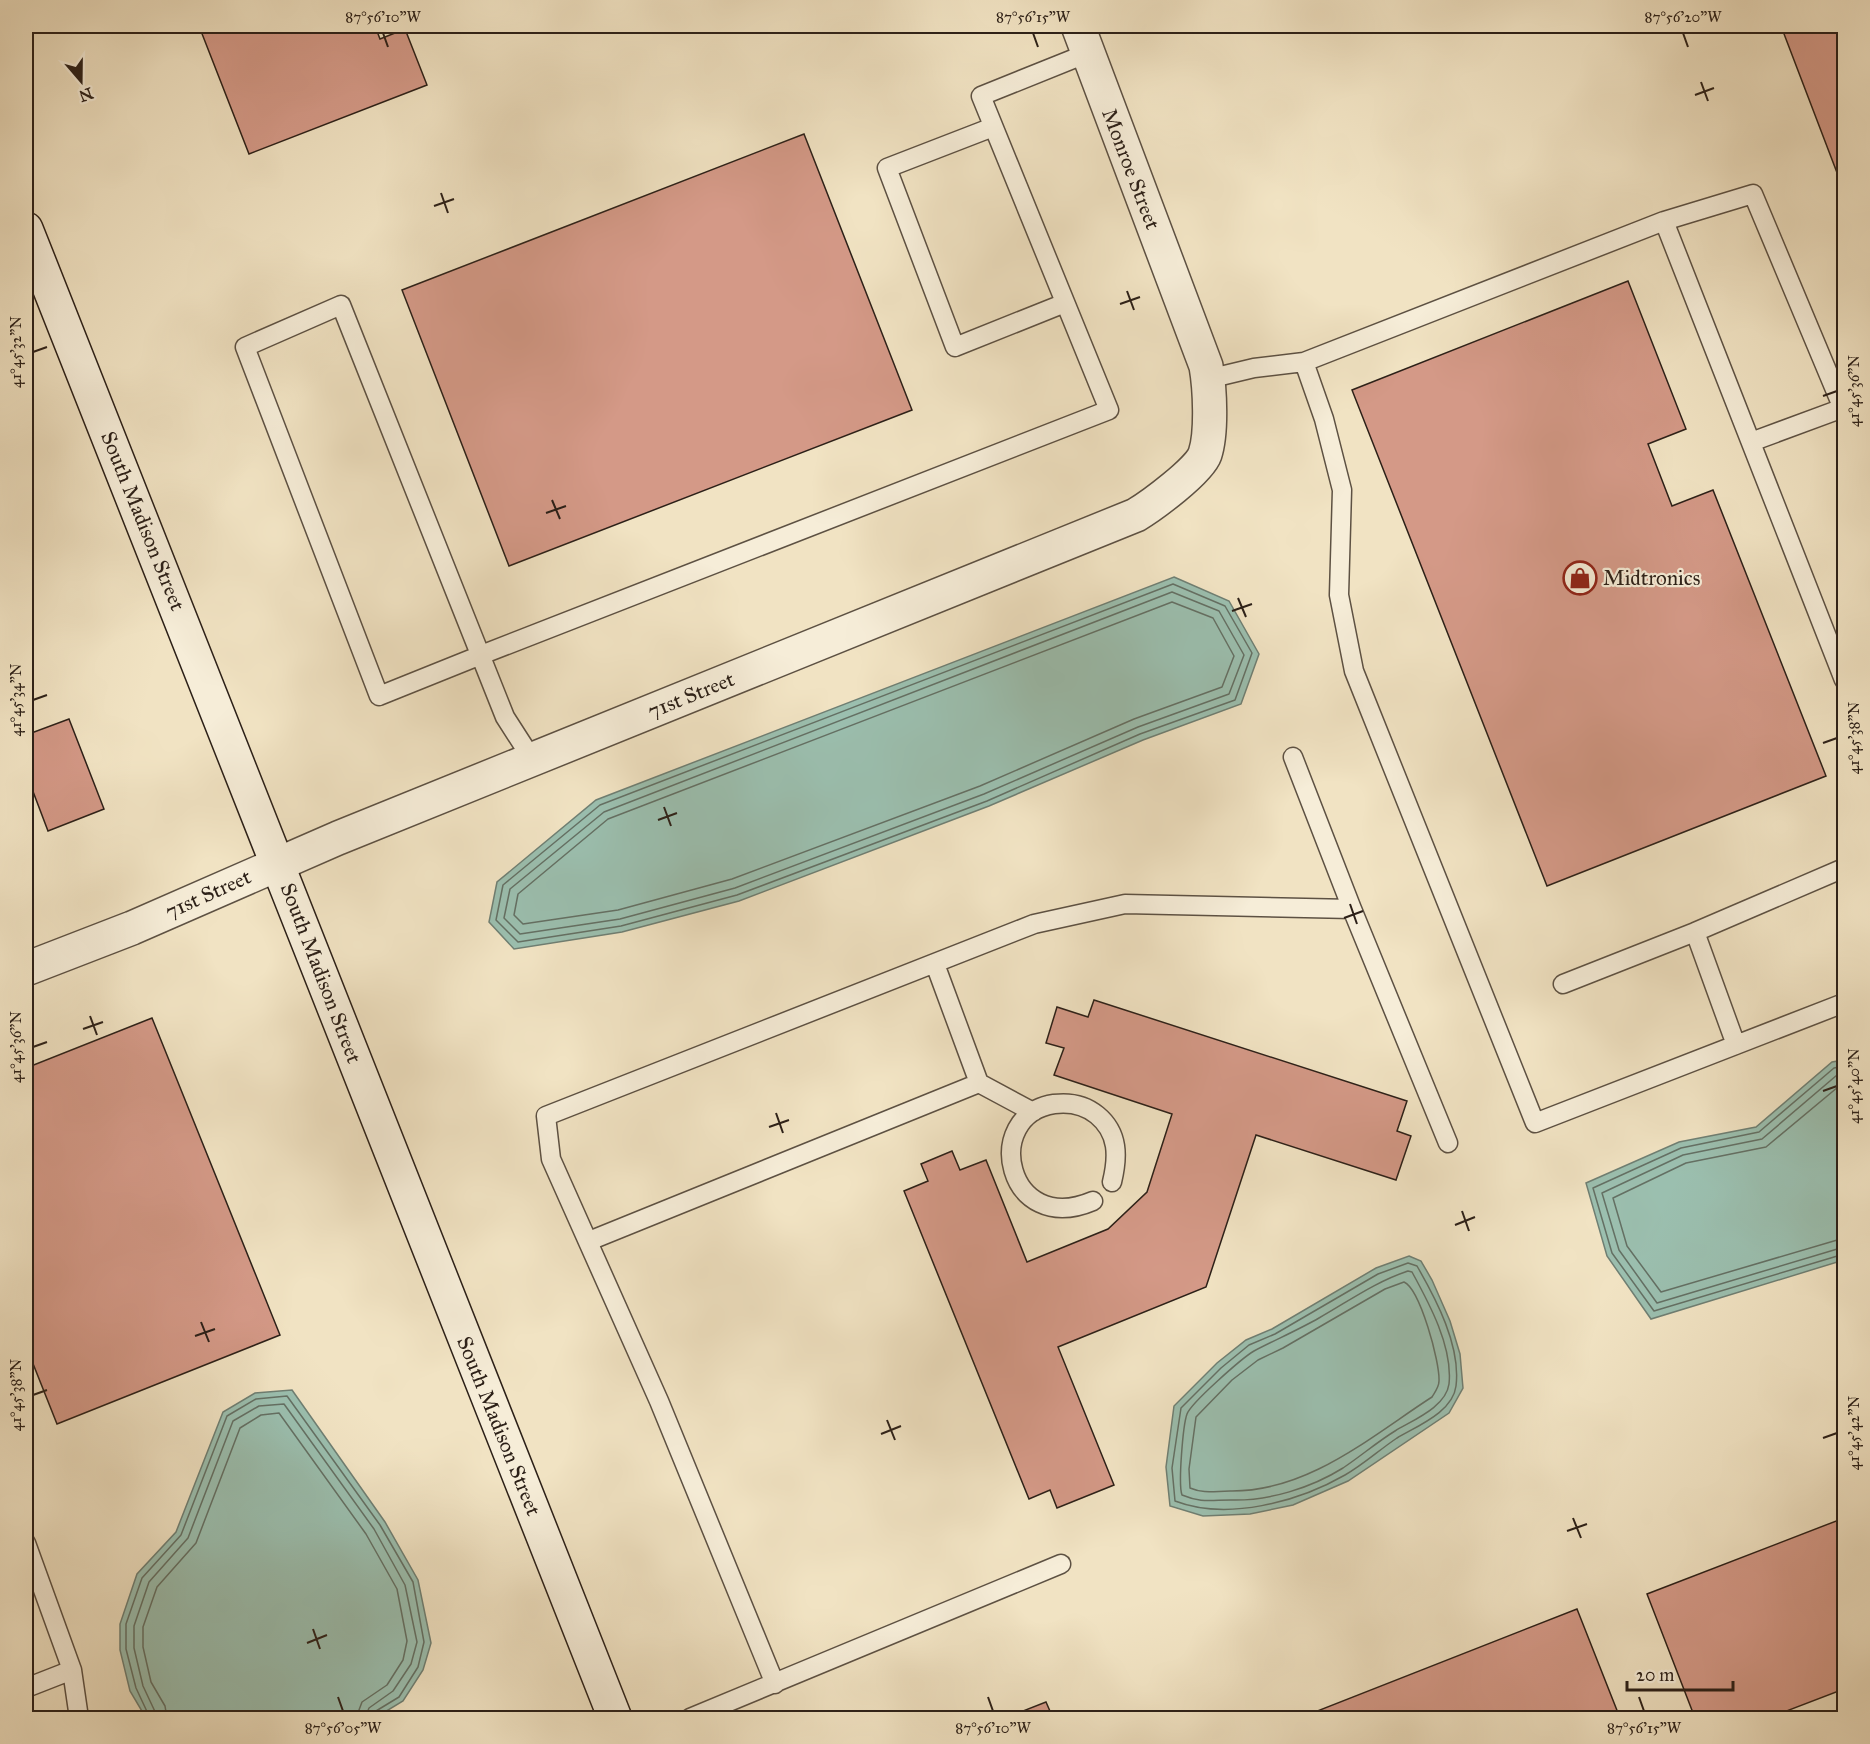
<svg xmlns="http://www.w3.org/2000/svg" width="1870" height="1744" font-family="'IM FELL Great Primer',serif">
<rect width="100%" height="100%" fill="#f1e3c3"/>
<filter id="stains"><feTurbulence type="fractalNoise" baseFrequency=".00333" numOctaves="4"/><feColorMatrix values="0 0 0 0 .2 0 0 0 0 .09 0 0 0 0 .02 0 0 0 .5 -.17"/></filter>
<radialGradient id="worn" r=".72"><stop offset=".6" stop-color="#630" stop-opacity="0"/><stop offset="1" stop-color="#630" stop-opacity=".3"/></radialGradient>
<path fill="#9bbfaf" stroke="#6f7f73" stroke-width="1.5" d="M 1174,577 L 1229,601 L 1259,654 L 1241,704 L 1143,740 L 989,806 L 739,901 L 622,932 L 514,949 L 489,922 L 497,882 L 596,800 Z
M 1844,1060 L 1844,1260 L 1651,1319 L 1607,1256 L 1586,1183 L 1679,1142 L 1756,1127 L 1832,1062 Z
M 1409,1256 L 1421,1261 L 1432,1280 L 1450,1321 L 1460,1354 L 1463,1388 L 1449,1413 L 1348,1481 L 1293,1505 L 1250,1514 L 1203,1516 L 1170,1506 L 1166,1467 L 1174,1406 L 1217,1363 L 1246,1340 L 1272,1329 L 1376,1268 Z
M 292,1390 L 385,1522 L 418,1580 L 431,1643 L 423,1670 L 403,1701 L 375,1718 L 146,1718 L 130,1691 L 120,1650 L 120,1624 L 137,1574 L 176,1532 L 223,1412 L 255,1393 Z"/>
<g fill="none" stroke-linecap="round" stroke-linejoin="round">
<path stroke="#647064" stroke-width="1.5" d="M 1173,584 L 1225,606 L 1252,653 L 1235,700 L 1140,734 L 987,801 L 737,895 L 621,926 L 518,942 L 496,920 L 503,885 L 600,805 Z
M 1172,592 L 1219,611 L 1244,655 L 1229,694 L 1138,727 L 984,794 L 735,888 L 620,919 L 520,934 L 504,918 L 510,889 L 604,812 Z
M 1172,602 L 1213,618 L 1234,656 L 1222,687 L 1134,719 L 980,786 L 732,879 L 618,910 L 523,924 L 514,915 L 518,894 L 608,819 Z
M 1844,1066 L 1834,1068 L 1759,1132 L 1681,1148 L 1593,1188 L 1612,1253 L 1654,1311 L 1844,1254
M 1844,1073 L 1837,1075 L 1762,1139 L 1683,1155 L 1602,1193 L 1619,1250 L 1657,1303 L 1844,1247
M 1844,1082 L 1766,1147 L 1686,1163 L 1613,1198 L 1627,1246 L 1661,1292 L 1844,1238
M 1408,1263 L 1417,1266 C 1436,1299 1461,1346 1456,1386 C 1453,1412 1417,1426 1397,1438 C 1379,1450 1363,1465 1345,1475 C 1298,1502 1227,1521 1175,1501 L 1172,1468 L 1181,1408 L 1221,1368 L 1249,1345 L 1275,1334 L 1378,1274 Z
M 1408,1271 L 1412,1272 C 1429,1303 1453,1347 1449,1384 C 1446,1407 1413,1420 1395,1431 C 1377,1442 1361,1456 1343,1468 C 1311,1488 1269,1501 1231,1500 C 1211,1500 1201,1503 1182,1495 C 1178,1484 1183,1425 1187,1414 C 1191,1403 1242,1358 1254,1351 C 1275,1340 1298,1330 1319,1318 C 1349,1301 1375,1282 1408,1271 Z
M 1404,1282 C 1420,1289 1440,1362 1439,1381 C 1439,1387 1435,1392 1432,1397 C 1370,1437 1308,1492 1230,1491 C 1215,1491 1204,1494 1190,1488 L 1189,1469 L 1196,1417 L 1232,1380 L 1258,1360 L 1283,1348 L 1385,1289 Z
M 150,1718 L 136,1688 L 126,1649 L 126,1624 L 142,1578 L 181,1535 L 227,1416 L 256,1399 L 287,1396 L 380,1525 L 413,1582 L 424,1642 L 418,1667 L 399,1697 L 376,1711 L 373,1718
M 158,1718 L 143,1686 L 134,1648 L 134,1626 L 149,1582 L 188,1538 L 233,1421 L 259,1406 L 284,1404 L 374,1529 L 405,1585 L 417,1642 L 411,1664 L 393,1691 L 369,1708 L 365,1718
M 167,1718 L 165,1706 L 151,1682 L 143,1647 L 143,1627 L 157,1587 L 196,1543 L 240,1428 L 261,1415 L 279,1413 L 366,1534 L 397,1589 L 407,1641 L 403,1660 L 387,1685 L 362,1702 L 356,1718"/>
</g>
<path fill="#d49987" stroke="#2c2018" stroke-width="1.5" d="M 199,26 L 375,26 L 380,39 L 405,29 L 427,85 L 249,154 Z
M 1781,26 L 1844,26 L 1844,191 Z
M 804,134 L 912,410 L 509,566 L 402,290 Z
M 1628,281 L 1686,429 L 1648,444 L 1672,506 L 1713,490 L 1826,776 L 1547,886 L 1352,390 Z
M 69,719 L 104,809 L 48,831 L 26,773 L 26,735 Z
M 1094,1000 L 1407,1101 L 1397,1131 L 1411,1136 L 1396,1180 L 1256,1135 L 1206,1287 L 1058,1347 L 1114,1485 L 1057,1508 L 1050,1490 L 1029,1499 L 904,1191 L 928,1181 L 921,1164 L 952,1151 L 960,1170 L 986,1160 L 1027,1262 L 1108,1229 L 1147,1192 L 1172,1114 L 1054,1075 L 1064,1048 L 1046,1043 L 1057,1007 L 1088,1017 Z
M 152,1018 L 280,1335 L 57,1424 L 26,1346 L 26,1068 Z
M 1844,1518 L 1844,1689 L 1768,1718 L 1695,1718 L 1647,1594 Z
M 1577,1609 L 1620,1718 L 1309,1718 L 1307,1715 Z
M 1046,1702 L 1053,1718 L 1005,1718 Z"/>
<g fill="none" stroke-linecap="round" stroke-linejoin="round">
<defs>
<path id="lane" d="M 993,127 L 887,168 L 955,347 L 1065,303
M 1664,221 L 1844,680
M 1304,362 L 1324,419 L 1342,490 L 1339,595 L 1354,671 L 1535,1123 L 1844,1003
M 1208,379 L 1254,368 L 1304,362 L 1664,221 L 1753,194 L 1844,411
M 1751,442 L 1843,408
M 1293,757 L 1352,909
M 532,759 L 505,717 L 341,305 L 245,347 L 379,696 L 481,655 L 1109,410 L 981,96 L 1088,53
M 1695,932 L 1844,868
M 1563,984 L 1695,932 L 1736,1045
M 979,1083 L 1033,1112
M 1093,1201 C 1006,1238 981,1115 1054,1104 C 1070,1102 1085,1105 1097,1115 C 1119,1133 1118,1157 1112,1182
M 589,1241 L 979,1083 L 935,964
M 26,1543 L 72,1670 L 79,1718
M 775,1684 L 659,1401 L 551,1159 L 546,1116 L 1034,924 L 1125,904 L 1352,909 L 1448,1143
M 26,1688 L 72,1670
M 690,1718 L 1061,1564"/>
<path id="street" d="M 26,969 L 132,928 L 338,838 L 1136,515 C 1151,506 1199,471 1205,454 C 1212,433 1210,389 1206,366 L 1078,26"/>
<path id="secondary" d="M 26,229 L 615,1718"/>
</defs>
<use href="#lane" stroke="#5d5143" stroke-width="21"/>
<use href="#street" stroke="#5d5143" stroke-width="36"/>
<use href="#secondary" stroke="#2c2018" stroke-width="36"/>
<use href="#lane" stroke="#f6edd8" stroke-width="18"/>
<use href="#street" stroke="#f6edd8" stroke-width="33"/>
<use href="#secondary" stroke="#f6edd8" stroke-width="33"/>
</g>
<path fill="none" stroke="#2c2018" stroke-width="2" d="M 383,33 L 388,47M 1033,33 L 1038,47M 1683,33 L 1688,47M 1701,82 L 1708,101M 1695,95 L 1714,88M 441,193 L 448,213M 434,206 L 454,199M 1127,291 L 1134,310M 1120,304 L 1140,297M 33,352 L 47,347M 1823,396 L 1837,391M 552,500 L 560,519M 546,513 L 566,506M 1238,598 L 1246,617M 1232,611 L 1252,604M 33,700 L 47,695M 1823,743 L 1837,738M 664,807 L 671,826M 658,820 L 677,813M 1350,904 L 1357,924M 1344,918 L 1363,911M 90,1016 L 97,1035M 83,1029 L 103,1022M 33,1047 L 47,1042M 1823,1091 L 1837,1086M 776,1113 L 783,1133M 769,1127 L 789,1120M 1462,1211 L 1469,1231M 1455,1225 L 1475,1217M 201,1322 L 209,1342M 195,1336 L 215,1329M 33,1395 L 47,1390M 887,1420 L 895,1440M 881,1434 L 901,1426M 1823,1438 L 1837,1433M 1573,1518 L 1581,1538M 1567,1531 L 1587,1524M 313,1629 L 320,1649M 307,1643 L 327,1635M 338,1697 L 343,1711M 988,1697 L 993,1711M 1639,1697 L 1644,1711"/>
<defs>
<symbol id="shop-ring" viewBox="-11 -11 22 22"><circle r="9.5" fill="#f6edd8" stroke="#8f2418" stroke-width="1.5"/><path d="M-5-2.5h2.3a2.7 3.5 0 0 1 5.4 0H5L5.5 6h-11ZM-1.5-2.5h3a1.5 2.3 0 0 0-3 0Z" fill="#8f2418"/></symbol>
</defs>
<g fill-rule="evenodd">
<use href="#shop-ring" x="1561" y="559" width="38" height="38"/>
</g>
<g text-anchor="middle" stroke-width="4.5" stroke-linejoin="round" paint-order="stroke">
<g font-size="21" fill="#2c2018" stroke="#f6edd8">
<text transform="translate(1131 169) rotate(69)" y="7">Monroe Street</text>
<text transform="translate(143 521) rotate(68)" y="7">South Madison Street</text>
<text transform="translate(691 695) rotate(-22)" y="7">71st Street</text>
<text transform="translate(208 894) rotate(-24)" y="7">71st Street</text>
<text transform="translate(321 973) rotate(69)" y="7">South Madison Street</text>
<text transform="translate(499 1426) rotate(68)" y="7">South Madison Street</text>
</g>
<g font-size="21" fill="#2c2018" stroke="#f6edd8" text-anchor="start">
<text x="1603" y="585">Midtronics</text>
</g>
</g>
<rect width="1870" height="1744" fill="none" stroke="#f1e3c3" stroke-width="66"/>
<g transform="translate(81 81) rotate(160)" stroke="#f6edd8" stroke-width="4.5" paint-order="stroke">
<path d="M0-4.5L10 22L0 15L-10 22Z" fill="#2c2018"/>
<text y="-9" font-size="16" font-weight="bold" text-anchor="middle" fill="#2c2018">N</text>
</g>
<path d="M1627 1681v9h106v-9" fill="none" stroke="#2c2018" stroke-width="3"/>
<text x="1636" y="1681" font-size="18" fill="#2c2018" stroke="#f6edd8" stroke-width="4.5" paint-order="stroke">20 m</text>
<rect x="33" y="33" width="1804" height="1678" fill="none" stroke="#2c2018" stroke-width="2"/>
<g font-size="15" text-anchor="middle" fill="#2c2018">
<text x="383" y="22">87°56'10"W</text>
<text x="1033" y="22">87°56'15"W</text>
<text x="1683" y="22">87°56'20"W</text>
<text transform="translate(16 352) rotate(-90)" y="5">41°45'32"N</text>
<text transform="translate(1854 391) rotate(-90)" y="5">41°45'36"N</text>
<text transform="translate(16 700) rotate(-90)" y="5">41°45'34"N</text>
<text transform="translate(1854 738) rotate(-90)" y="5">41°45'38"N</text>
<text transform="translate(16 1047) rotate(-90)" y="5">41°45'36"N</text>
<text transform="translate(1854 1086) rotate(-90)" y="5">41°45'40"N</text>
<text transform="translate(16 1395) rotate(-90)" y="5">41°45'38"N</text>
<text transform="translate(1854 1433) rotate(-90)" y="5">41°45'42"N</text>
<text x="343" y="1733">87°56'05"W</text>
<text x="993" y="1733">87°56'10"W</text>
<text x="1644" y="1733">87°56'15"W</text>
</g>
<rect width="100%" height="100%" filter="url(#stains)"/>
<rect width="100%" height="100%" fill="url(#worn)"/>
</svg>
